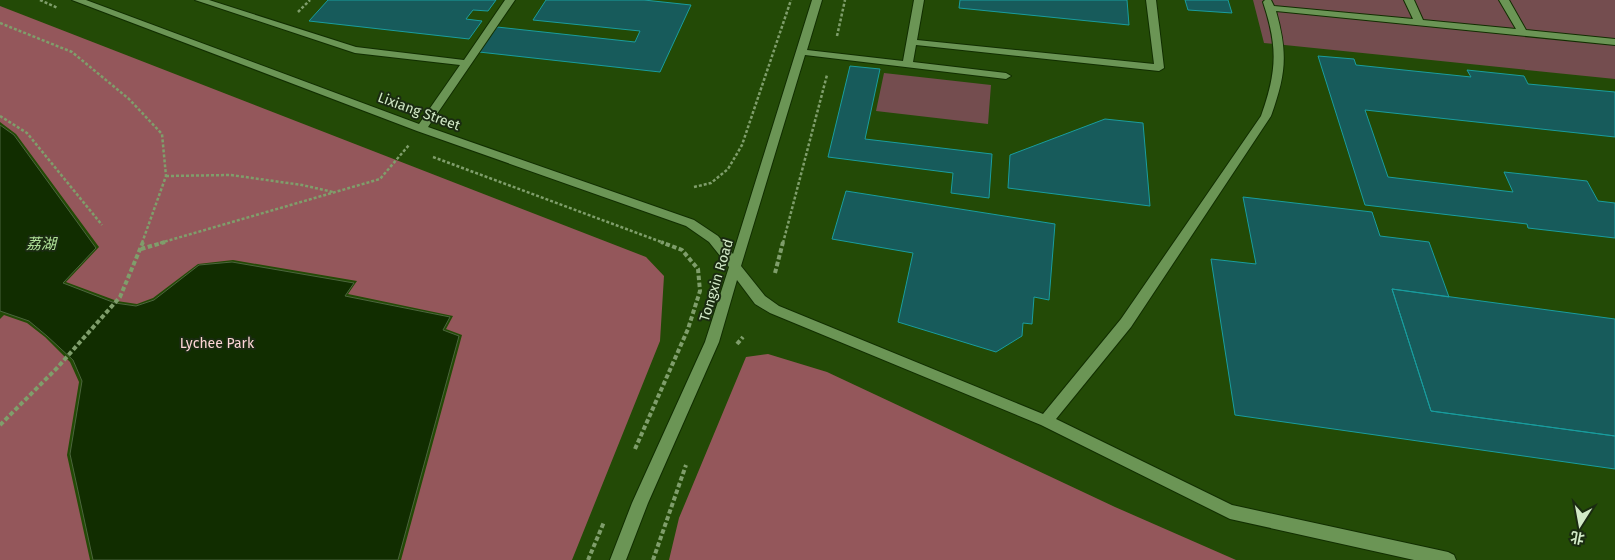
<svg xmlns="http://www.w3.org/2000/svg" width="1615" height="560" font-family="'Fira Sans','Noto Sans SC',sans-serif">
<rect width="100%" height="100%" fill="#234a06"/>
<path fill="#744d4f" d="M 1253,0 L 1615,0 L 1615,79 L 1264,43 Z
M 884,73 L 991,85 L 988,124 L 876,111 Z"/>
<path fill="#94575b" d="M 0,6 L 646,257 L 664,276 L 660,341 L 572,560 L 401,560 L 462,335 L 446,329 L 453,316 L 348,294 L 357,281 L 233,260 L 198,264 L 153,298 L 137,304 L 117,301 L 66,282 L 99,247 L 16,134 L 0,122 Z
M 4,315 L 27,323 L 45,337 L 70,362 L 79,382 L 67,455 L 90,560 L 0,560 L 0,319 Z
M 768,354 L 827,372 L 1115,507 L 1236,560 L 669,560 L 679,518 L 746,357 Z"/>
<path fill="#112d00" stroke="#4b653c" d="M 0,125 L 14,135 L 96,248 L 63,283 L 115,303 L 136,306 L 154,300 L 199,265 L 232,262 L 354,283 L 345,296 L 450,317 L 443,330 L 459,336 L 398,560 L 93,560 L 70,454 L 82,381 L 73,360 L 47,336 L 29,321 L 0,311 Z"/>
<path fill="#175b5b" stroke="#199d9e" d="M 328,0 L 496,0 L 488,11 L 473,10 L 466,19 L 482,21 L 469,39 L 309,21 Z
M 546,0 L 644,0 L 691,5 L 660,72 L 479,52 L 497,27 L 635,42 L 640,31 L 533,20 Z
M 960,0 L 1127,0 L 1129,25 L 959,8 Z
M 1185,0 L 1228,0 L 1232,13 L 1188,10 Z
M 1318,56 L 1354,59 L 1356,65 L 1471,77 L 1467,70 L 1524,76 L 1528,84 L 1615,92 L 1615,137 L 1365,110 L 1388,177 L 1513,192 L 1504,172 L 1587,181 L 1598,201 L 1615,203 L 1615,238 L 1528,228 L 1527,224 L 1365,205 Z
M 850,66 L 880,69 L 865,139 L 992,154 L 989,198 L 951,193 L 953,173 L 828,157 Z
M 1105,119 L 1143,123 L 1150,206 L 1008,188 L 1010,155 Z
M 846,191 L 1055,224 L 1049,300 L 1034,297 L 1032,324 L 1023,323 L 1022,336 L 996,352 L 898,322 L 913,253 L 832,239 Z
M 1243,197 L 1372,212 L 1380,236 L 1429,242 L 1449,297 L 1392,289 L 1431,411 L 1615,436 L 1615,469 L 1235,415 L 1211,259 L 1256,264 Z
M 1392,289 L 1615,319 L 1615,436 L 1431,411 Z"/>
<g fill="none" stroke-linecap="round" stroke-linejoin="round">
<defs>
<path id="minor" d="M 72,0 L 86,0 L 419,124 L 460,65 L 355,53 L 195,0 L 209,0 L 356,47 L 464,60 L 505,0 L 515,0 L 428,127 L 694,220 L 718,236 L 733,254 L 812,0 L 822,0 L 807,50 L 903,61 L 914,0 L 924,0 L 917,40 L 1154,64 L 1146,0 L 1156,0 L 1164,68 L 1159,71 L 916,45 L 913,62 L 1006,73 L 1011,76 L 1006,79 L 805,55 L 741,266 L 765,296 L 779,306 L 1043,414 L 1121,319 L 1261,116 C 1277,71 1278,47 1263,2 L 1265,0 L 1271,0 L 1274,6 L 1413,19 L 1404,0 L 1414,0 L 1423,20 L 1516,29 L 1499,0 L 1509,0 L 1526,30 L 1615,39 L 1615,45 L 1276,11 C 1288,54 1286,74 1271,116 L 1131,327 L 1056,419 L 1232,505 L 1448,552 L 1454,555 L 1456,560 L 1414,560 L 1230,519 L 1041,425 L 770,313 L 755,304 L 737,280 L 719,342 L 648,503 L 626,560 L 610,560 L 632,503 L 705,342 L 729,267 L 709,242 L 686,226 L 417,131 Z"/>
</defs>
<use href="#minor" stroke="#112e00" stroke-width="2"/>
<path stroke="#7f9e6b" stroke-width="2.5" stroke-dasharray="3 2" stroke-linecap="butt" d="M 40,0 L 58,8
M 298,12 L 310,0
M 0,23 L 72,52 L 129,99 L 162,134 L 166,176 L 142,243
M 837,36 L 845,0
M 0,116 L 27,133 L 102,225
M 433,157 L 664,243
M 166,176 L 231,175 L 302,185 L 333,192
M 694,187 L 711,183 L 728,169 L 742,145 L 791,0
M 160,243 L 380,179 L 409,145
M 783,243 L 827,75"/>
<path stroke="#7f9e6b" stroke-width="4" stroke-dasharray="4.5 2.5" stroke-linecap="butt" d="M 141,249 L 165,242
M 775,273 L 783,242
M 737,344 L 743,337
M 0,425 L 57,368 L 120,297 L 143,242
M 635,449 L 688,329 L 700,291 L 698,269 L 682,250 L 661,242
M 588,560 L 604,522
M 653,560 L 686,465"/>
<use href="#minor" fill="#6b9555" fill-rule="evenodd"/>
</g>
<g text-anchor="middle" stroke-width="4" stroke-linejoin="round" paint-order="stroke">
<g font-size="14" fill="#d2e9c7" stroke="#1a2b11">
<text transform="translate(419 111) rotate(20)" y="5">Lixiang Street</text>
<text transform="translate(716 280) rotate(-73)" y="5">Tongxin Road</text>
</g>
<g font-size="14" fill="#fcd5d6" stroke="#1a2b11">
<text x="217" y="348">Lychee Park</text>
</g>
<g font-size="15" font-style="italic" fill="#b0e198" stroke="#1a2b11">
<text x="41" y="249">荔湖</text>
</g>
</g>
<g transform="translate(1580 525) rotate(191)" stroke="#1a2b11" stroke-width="4" paint-order="stroke">
<path d="M0-4L9 19L0 12L-9 19Z" fill="#d2e9c7"/>
<text y="-8" font-size="14" font-weight="bold" text-anchor="middle" fill="#d2e9c7">北</text>
</g>
</svg>
